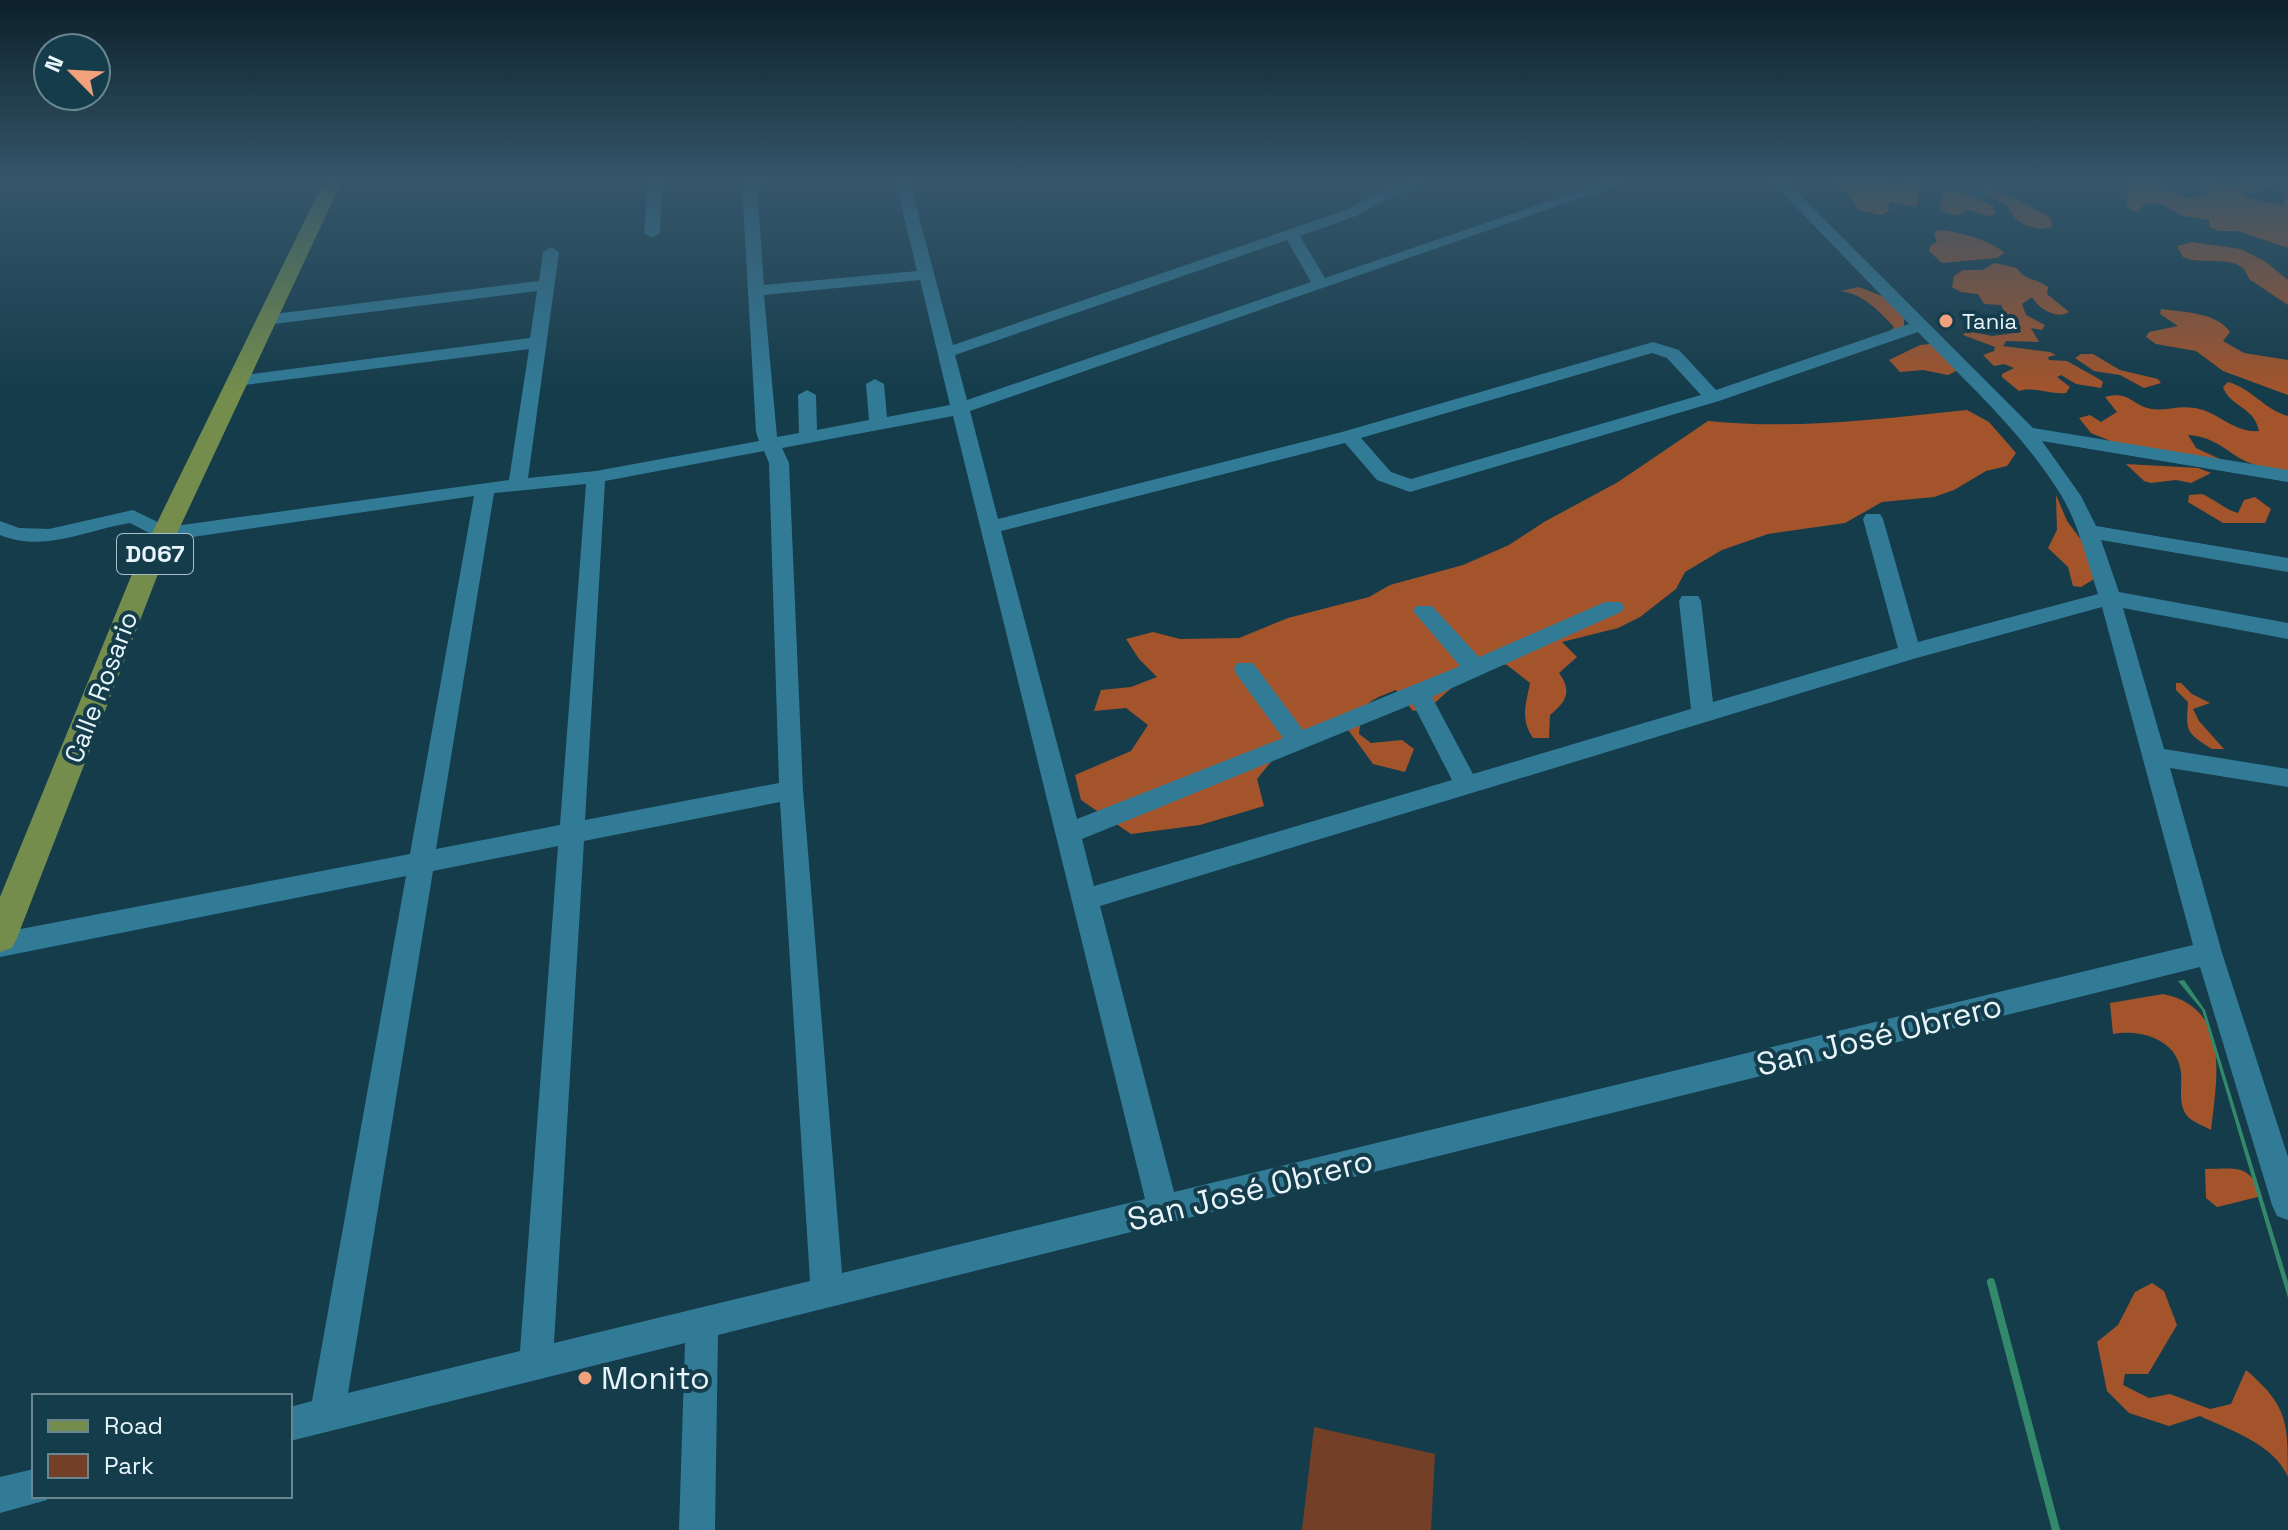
<svg xmlns="http://www.w3.org/2000/svg" width="2288" height="1530" font-family="'Space Grotesk',sans-serif">
<rect width="100%" height="100%" fill="#153c4a"/>
<path fill="#733f26" d="M 1314,1427 L 1435,1454 L 1431,1530 L 1302,1530 Z"/>
<path fill="#a4542b" d="M 1822,179 L 1884,179 L 1886,183 L 1902,184 L 1917,180 L 1927,185 L 1919,194 L 1916,207 L 1889,202 L 1889,211 L 1880,215 L 1858,210 L 1847,192 Z
M 2191,179 L 2203,179 L 2224,186 L 2238,185 L 2233,179 L 2288,179 L 2288,185 L 2266,186 L 2260,192 L 2241,193 L 2245,197 L 2284,206 L 2285,197 L 2281,188 L 2288,188 L 2288,248 L 2238,231 L 2219,231 L 2209,227 L 2209,220 L 2183,216 L 2162,204 L 2146,203 L 2137,212 L 2127,207 L 2128,182 C 2156,174 2167,192 2189,199 L 2205,194 L 2205,189 Z
M 1990,189 L 2001,191 L 2045,214 L 2051,219 L 2052,227 L 2040,229 L 2025,225 L 2016,219 L 2005,204 L 1981,193 Z
M 1945,191 L 1964,193 L 1993,206 L 1996,214 L 1989,216 L 1968,210 L 1958,216 L 1941,211 L 1939,206 Z
M 1938,230 C 1954,230 1994,241 2004,253 L 1997,258 L 1942,263 L 1929,251 L 1930,246 L 1937,242 L 1934,234 Z
M 2192,242 L 2241,249 L 2266,262 L 2288,280 L 2288,305 L 2249,279 C 2242,251 2203,267 2183,257 L 2177,246 Z
M 1995,263 L 2017,268 C 2025,281 2036,278 2048,287 L 2047,294 L 2069,312 C 2057,320 2039,309 2032,297 L 2022,304 L 2026,315 L 2045,325 L 2042,330 L 2031,328 L 2039,342 L 2006,341 L 2003,346 L 2050,352 L 2056,355 L 2048,357 L 2049,360 L 2067,361 L 2099,379 L 2103,382 L 2101,388 L 2076,384 L 2061,375 L 2057,377 L 2070,387 L 2066,393 C 2050,395 2034,386 2019,391 L 2002,377 L 2002,374 L 2014,368 L 2004,364 L 1994,366 L 1983,355 L 1994,351 L 1995,347 L 1963,335 L 1967,331 L 1992,336 L 2022,332 L 1998,318 L 2005,314 L 2001,305 L 1984,304 L 1978,294 L 1961,292 L 1952,287 L 1954,276 L 1963,270 L 1982,270 Z
M 1859,287 L 1887,298 L 1904,316 L 1904,331 L 1887,334 L 1894,327 C 1879,311 1862,293 1840,291 Z
M 2161,309 C 2182,312 2217,312 2230,332 L 2223,341 L 2244,353 L 2288,360 L 2288,395 L 2223,371 L 2196,351 L 2156,344 L 2146,337 L 2149,332 L 2178,326 L 2160,314 Z
M 1930,344 L 1962,368 L 1948,375 L 1923,370 L 1900,372 L 1889,360 L 1920,345 Z
M 2081,354 L 2093,354 L 2120,370 L 2158,379 L 2161,383 L 2144,388 L 2120,375 L 2094,371 L 2075,358 Z
M 2228,382 C 2251,388 2265,410 2288,416 L 2288,470 C 2271,470 2248,465 2233,454 C 2219,444 2207,436 2188,435 L 2196,448 L 2222,460 L 2118,444 L 2091,433 L 2079,418 L 2090,415 L 2101,422 L 2117,412 L 2105,397 C 2130,390 2133,407 2152,409 C 2165,411 2180,405 2195,408 C 2219,412 2233,433 2259,431 C 2254,406 2231,408 2223,387 Z
M 1967,410 L 1989,422 L 2016,453 L 2007,466 L 1986,471 L 1954,490 L 1934,497 L 1882,502 L 1845,523 L 1768,534 L 1722,550 L 1685,572 L 1676,589 L 1640,617 L 1618,628 L 1562,642 L 1577,657 L 1559,673 C 1572,691 1567,701 1550,715 L 1549,738 L 1533,738 C 1520,719 1526,704 1530,683 L 1507,665 L 1491,662 L 1457,683 L 1429,708 L 1413,711 L 1396,690 C 1366,702 1363,701 1359,734 L 1371,743 L 1402,740 L 1414,749 L 1405,772 L 1373,764 L 1349,731 L 1335,724 L 1287,742 L 1257,779 L 1264,806 L 1200,825 L 1131,834 L 1081,800 L 1075,775 L 1131,751 L 1148,725 L 1126,708 L 1094,711 L 1101,690 L 1131,687 L 1157,677 L 1139,659 L 1126,639 L 1153,632 L 1180,639 L 1239,638 L 1288,618 L 1369,597 L 1390,585 L 1463,565 L 1509,545 L 1544,522 L 1618,482 L 1708,421 C 1798,430 1877,419 1967,410 Z
M 2126,464 L 2198,468 L 2211,473 L 2191,483 L 2176,480 L 2151,483 L 2144,481 Z
M 2202,494 C 2216,500 2224,509 2238,513 L 2244,500 L 2255,497 L 2271,509 L 2265,523 L 2223,523 L 2188,502 L 2189,495 Z
M 2056,495 L 2067,521 L 2088,549 L 2094,579 L 2081,587 L 2073,586 L 2068,567 L 2048,548 L 2057,530 Z
M 2176,683 L 2181,683 L 2192,694 L 2210,703 L 2193,709 L 2199,721 L 2224,749 L 2212,749 C 2185,732 2186,731 2188,702 L 2176,690 Z
M 2163,994 C 2231,1008 2217,1077 2211,1130 C 2204,1126 2193,1122 2188,1117 C 2176,1103 2184,1083 2180,1067 C 2174,1038 2138,1029 2113,1034 L 2110,1003 Z
M 2205,1169 C 2238,1169 2248,1163 2262,1196 L 2217,1207 L 2206,1198 Z
M 2152,1283 L 2164,1291 L 2177,1325 L 2148,1374 L 2125,1374 L 2123,1385 L 2149,1398 L 2170,1394 L 2210,1409 L 2231,1404 L 2246,1370 C 2288,1406 2288,1422 2288,1477 C 2274,1444 2230,1430 2200,1416 L 2169,1426 L 2129,1413 L 2107,1391 L 2097,1342 L 2118,1325 L 2135,1292 Z"/>
<path fill="#34896a" d="M 2184,980 L 2205,1010 L 2288,1282 L 2288,1298 L 2202,1010 L 2178,981 Z"/>
<g fill="none" stroke-linecap="round" stroke-linejoin="round">
<path stroke="#34896a" stroke-width="8" d="M 1991,1282 L 2056,1530"/>
<path fill="#327b97" fill-rule="evenodd" d="M 648,179 L 662,179 L 660,233 L 652,238 L 644,233 Z
M 753,179 L 776,179 L 757,187 L 764,285 L 917,271 L 895,179 L 909,179 L 953,345 L 1346,210 C 1375,194 1404,179 1437,179 L 1383,201 L 1356,216 L 1300,236 L 1325,278 L 1614,179 L 1635,179 L 970,411 L 998,519 L 1342,432 L 1653,342 L 1679,350 L 1716,390 L 1909,324 L 1769,179 L 1784,179 L 2033,428 L 2288,470 L 2288,482 L 2042,441 L 2081,496 L 2096,526 L 2288,558 L 2288,572 L 2101,540 L 2119,592 L 2288,623 L 2288,639 L 2123,608 L 2164,749 L 2288,769 L 2288,787 L 2170,768 L 2222,953 L 2288,1157 L 2288,1220 L 2277,1216 L 2272,1205 L 2200,967 L 1176,1221 L 1164,1227 L 1159,1225 L 718,1335 L 715,1530 L 679,1530 L 685,1343 L 290,1441 L 290,1407 L 312,1401 L 406,876 L 0,957 L 0,933 L 410,854 L 474,496 L 165,541 L 130,523 C 86,530 44,553 0,535 L 0,521 L 19,528 L 49,529 L 133,510 L 168,527 L 509,480 L 529,349 L 237,386 L 228,381 L 237,376 L 530,338 L 537,291 L 266,325 L 258,320 L 266,315 L 539,281 L 543,252 L 551,247 L 559,252 L 528,478 L 596,471 L 759,441 L 756,432 L 742,185 ZM 1287,240 L 1311,282 L 967,400 L 955,355 ZM 920,280 L 950,405 L 887,417 L 884,384 L 875,379 L 866,384 L 869,420 L 817,430 L 816,395 L 807,390 L 798,395 L 799,433 L 777,437 L 764,295 ZM 1918,332 C 1968,384 2023,433 2061,495 C 2079,525 2087,561 2098,594 L 1918,642 L 1883,519 L 1880,514 L 1866,514 L 1863,519 L 1898,648 L 1713,702 L 1701,601 L 1698,596 L 1682,596 L 1679,601 L 1691,709 L 1473,774 L 1432,697 L 1621,612 L 1624,607 L 1621,602 L 1605,602 L 1479,657 L 1432,606 L 1416,606 L 1413,611 L 1460,666 L 1303,730 L 1253,663 L 1237,663 L 1234,669 L 1237,675 L 1283,738 L 1077,819 L 1001,531 L 1345,443 L 1377,480 L 1410,492 L 1719,401 ZM 1652,353 L 1667,358 L 1701,395 L 1411,479 L 1391,472 L 1361,438 ZM 953,416 L 1145,1199 L 842,1273 L 803,790 L 789,463 L 782,448 ZM 764,451 L 769,463 L 779,783 L 585,820 L 605,481 ZM 586,484 L 560,825 L 436,849 L 494,493 ZM 2102,607 L 2193,945 L 1174,1192 L 1100,906 L 1913,659 ZM 1413,704 L 1452,780 L 1094,886 L 1082,839 ZM 780,802 L 810,1281 L 554,1343 L 584,841 ZM 558,846 L 520,1351 L 348,1393 L 433,871 Z
M 34,1469 L 34,1496 L 48,1496 L 47,1500 L 0,1513 L 0,1477 Z"/>
<path fill="#748d4c" fill-rule="evenodd" d="M 325,179 L 343,179 L 158,574 L 17,938 L 12,948 L 0,952 L 0,897 L 132,574 Z"/>
</g>
<linearGradient id="sky" x2="0" y2="1"><stop stop-color="#0c2129"/><stop offset="0.46" stop-color="#35566b"/><stop offset="1" stop-color="#35566b" stop-opacity="0"/></linearGradient>
<rect width="2288" height="393" fill="url(#sky)"/>
<g fill="#f1a17c" stroke="#153c4a" stroke-width="3">
<circle cx="1946" cy="321" r="8"/>
<circle cx="585" cy="1378" r="8"/>
</g>
<g text-anchor="middle" stroke-width="8" stroke-linejoin="round" paint-order="stroke">
<g font-size="22" fill="#e8f6fc" stroke="#153c4a" text-anchor="start">
<text x="1962" y="329">Tania</text>
</g>
<rect fill="#153c4a" stroke="#a9bec7" stroke-width="2" x="117" y="534" width="76" height="40" rx="6"/>
<g font-size="24" font-weight="bold" fill="#e8f6fc">
<text x="155" y="562">D067</text>
</g>
<g font-size="26" fill="#e8f6fc" stroke="#153c4a">
<text transform="translate(101 687) rotate(-69)" y="9">Calle Rosario</text>
</g>
<g font-size="32" fill="#e8f6fc" stroke="#153c4a">
<text transform="translate(1879 1035) rotate(-14)" y="11">San José Obrero</text>
<text transform="translate(1250 1190) rotate(-14)" y="11">San José Obrero</text>
</g>
<g font-size="32" fill="#e8f6fc" stroke="#153c4a" text-anchor="start">
<text x="601" y="1389">Monito</text>
</g>
</g>
<rect x="32" y="1394" width="260" height="104" fill="#153c4a" stroke="#698691" stroke-width="2"/>
<rect x="48" y="1420" width="40" height="12" fill="#748d4c" stroke="#698691" stroke-width="2"/>
<text x="104" y="1434" font-size="24" fill="#e8f6fc">Road</text>
<rect x="48" y="1454" width="40" height="24" fill="#733f26" stroke="#698691" stroke-width="2"/>
<text x="104" y="1474" font-size="24" fill="#e8f6fc">Park</text>
<g transform="translate(72 72) rotate(294)"><circle r="38" fill="#153c4a" stroke="#698691" stroke-width="2"/>
<path d="M0-6L14 30L0 20L-14 30Z" fill="#f1a17c"/>
<text y="-12" font-size="22" font-weight="bold" text-anchor="middle" fill="#e8f6fc">N</text>
</g>
</svg>
